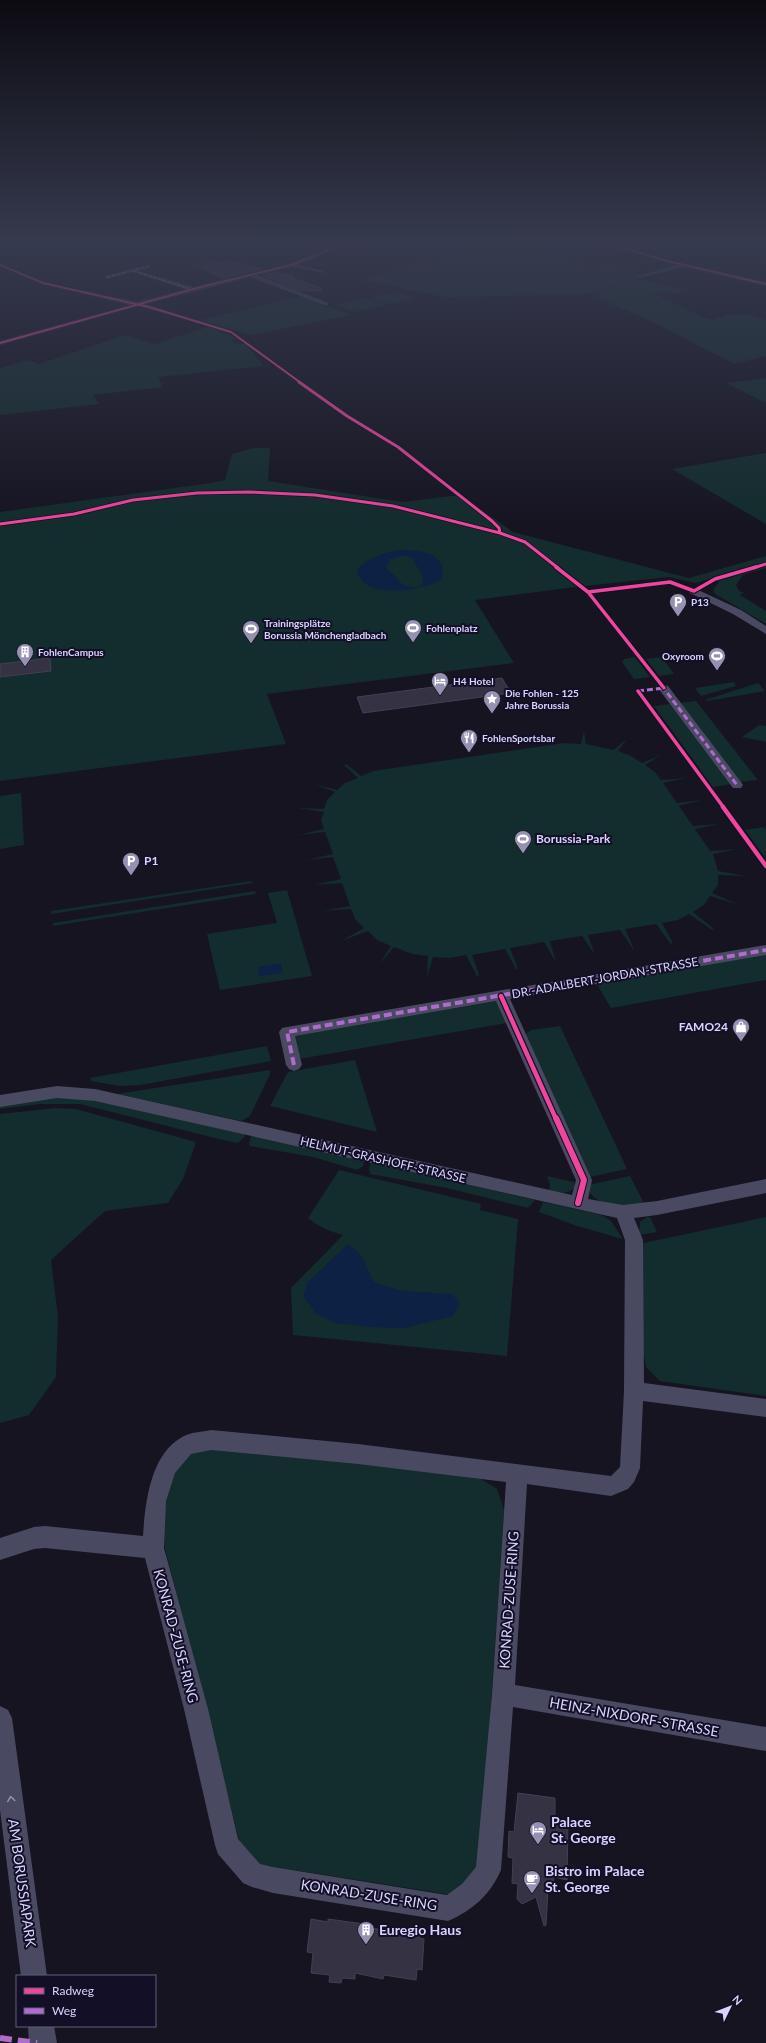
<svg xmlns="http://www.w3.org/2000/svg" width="766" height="2043" font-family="Lato,sans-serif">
<rect width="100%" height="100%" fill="#161421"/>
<path fill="#132c2d" d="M 503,243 L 522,245 L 569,256 L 566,258 L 593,268 L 606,264 L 648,275 L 590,294 L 446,297 L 363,280 L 483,244 L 491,246 Z
M 638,279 L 686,291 L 670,294 L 663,291 L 652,293 L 697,314 L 695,315 L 713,320 L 728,315 L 748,314 L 766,320 L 766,356 L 734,364 L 661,326 L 592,295 Z
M 393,292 L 417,298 L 386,304 L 369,298 Z
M 303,296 L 350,315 L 251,335 L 200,320 Z
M 367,298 L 384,305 L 354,312 L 337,305 Z
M 208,327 L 237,338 L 230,340 L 236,344 L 246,343 L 263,366 L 158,377 L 163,387 L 93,395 L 99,404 L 0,415 L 0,368 L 28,360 L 39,364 L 126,335 L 155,344 Z
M 766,378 L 766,403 L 726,383 Z
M 254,448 L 270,448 L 268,481 L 402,502 L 461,495 L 513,532 L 689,578 L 766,556 L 766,568 L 743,575 L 736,585 L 739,591 L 744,593 L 740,595 L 766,611 L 766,624 L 715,594 L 713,590 L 719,582 L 712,578 L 696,583 L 669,577 L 575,587 L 475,600 L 514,663 L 267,694 L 286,744 L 0,781 L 0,512 L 211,483 L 225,480 L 232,454 Z
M 766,453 L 766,524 L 672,469 Z
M 635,657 L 650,677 L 634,679 L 622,662 L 624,659 Z
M 662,657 L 674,674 L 659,676 L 646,659 Z
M 734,682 L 736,686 L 701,696 L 695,688 Z
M 758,683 L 765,691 L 707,701 L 705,700 Z
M 696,701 L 758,780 L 740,782 L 680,703 Z
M 670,704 L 731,784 L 713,787 L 654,706 Z
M 759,725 L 766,726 L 766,742 L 742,737 Z
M 584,731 L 586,744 L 613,750 L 627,739 L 618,751 L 631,756 L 642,763 L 661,755 L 645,765 L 655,772 L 661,780 L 687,778 L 663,783 L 677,803 L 702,800 L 679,806 L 693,826 L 719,824 L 695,829 L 710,851 L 737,849 L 713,854 L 718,871 L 746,876 L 718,875 L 718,885 L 712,893 L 739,905 L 710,896 L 704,905 L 693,912 L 714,929 L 711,929 L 689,914 L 678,920 L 662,923 L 673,943 L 671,944 L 656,924 L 625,929 L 634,949 L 633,949 L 620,930 L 588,935 L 595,955 L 582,936 L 550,941 L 556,962 L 544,942 L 510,948 L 518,969 L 516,969 L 505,949 L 472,955 L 479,975 L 477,976 L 466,955 L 450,958 L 433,957 L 427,977 L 428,956 L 412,954 L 394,947 L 379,965 L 391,946 L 377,940 L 368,931 L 341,941 L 364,928 L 355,919 L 351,909 L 322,911 L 350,906 L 342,883 L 314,885 L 341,879 L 333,857 L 306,860 L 333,854 L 325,832 L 298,835 L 324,829 L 321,820 L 324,812 L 298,808 L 324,809 L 327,800 L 335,792 L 314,784 L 337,790 L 345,783 L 358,778 L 344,765 L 346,764 L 361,776 L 373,771 L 564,743 L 581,744 Z
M 21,793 L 24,845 L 0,849 L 0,796 Z
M 764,827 L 766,830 L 766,859 L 745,830 Z
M 252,881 L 253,883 L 51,914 L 51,911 Z
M 287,890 L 312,976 L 220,990 L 207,934 L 277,923 L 268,893 Z
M 255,891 L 256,894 L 53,926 L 53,923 Z
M 766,954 L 766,980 L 611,1008 L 596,983 Z
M 498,1001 L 507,1023 L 299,1059 L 293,1036 Z
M 560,1026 L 627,1169 L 590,1177 L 525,1034 L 531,1030 Z
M 267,1046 L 271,1061 L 141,1085 L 120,1086 L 91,1081 L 90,1078 Z
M 355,1060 L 377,1132 L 270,1106 L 288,1072 Z
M 270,1070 L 270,1074 L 250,1116 L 242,1121 L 117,1094 Z
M 64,1097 L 88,1099 L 244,1134 L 245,1136 L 238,1143 L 223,1140 L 80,1104 L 40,1104 L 0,1109 L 0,1106 L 41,1098 Z
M 56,1108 L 76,1109 L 196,1142 L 183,1179 L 168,1203 L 105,1211 L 51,1260 L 58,1317 L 56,1377 L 29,1415 L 0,1423 L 0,1114 Z
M 251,1136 L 364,1161 L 363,1166 L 357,1170 L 313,1157 L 250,1146 L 249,1143 Z
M 371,1163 L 535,1200 L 528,1208 L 447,1188 L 370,1174 L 369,1168 Z
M 339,1170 L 481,1204 L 480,1210 L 518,1219 L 507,1356 L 293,1335 L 291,1288 L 343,1235 C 329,1231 319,1227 308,1218 Z
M 547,1176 L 574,1182 L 575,1187 C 567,1196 558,1192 549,1190 L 550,1185 Z
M 630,1176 L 645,1205 C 622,1205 601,1210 587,1189 L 588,1185 Z
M 543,1202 L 602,1215 L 611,1221 L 623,1239 L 577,1226 L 539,1212 Z
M 647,1217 L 650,1217 L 657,1232 L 639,1235 L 640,1222 Z
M 766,1217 L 766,1396 L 660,1381 L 646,1367 L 643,1348 L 639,1244 Z
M 194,1449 L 215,1449 L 347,1458 L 481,1479 L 497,1489 L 504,1510 L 481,1855 L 473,1874 L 453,1895 L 255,1864 L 241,1848 L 165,1548 L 163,1523 L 167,1495 L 175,1466 Z"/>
<path fill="#0d2144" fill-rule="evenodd" d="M 402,550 C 421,549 449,554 442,579 C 423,591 362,601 357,570 C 364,559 389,551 402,550 ZM 406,555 L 413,559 C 416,568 427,574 421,586 C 406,589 404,587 395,576 C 391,572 389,572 386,567 L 390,559 Z
M 281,963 L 282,973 L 259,976 L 258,967 Z
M 347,1245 C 362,1248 367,1270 374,1282 L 403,1291 L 452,1294 L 460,1304 L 453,1316 L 403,1328 L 369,1327 L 336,1323 L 316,1314 L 303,1296 L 308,1282 Z"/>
<path fill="#343243" stroke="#433f54" d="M 216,261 L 220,263 L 230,261 L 263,269 L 222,278 L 198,266 Z
M 277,272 L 294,276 L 292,278 L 321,288 L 321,291 L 298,290 L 262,275 Z
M 50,658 L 51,671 L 0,677 L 0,664 Z
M 502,678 L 511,693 L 363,713 L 357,697 Z
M 518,1793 L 555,1798 L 555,1820 L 568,1822 L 567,1880 L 554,1877 L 553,1890 L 548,1889 L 546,1925 L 544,1926 L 536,1897 L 522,1904 L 517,1899 L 518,1884 L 512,1883 L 513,1858 L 508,1857 L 509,1831 L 514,1832 Z
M 311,1919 L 328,1922 L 328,1919 L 364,1924 L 364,1927 L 419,1935 L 419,1938 L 424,1939 L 422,1970 L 417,1969 L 416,1980 L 384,1975 L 383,1979 L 355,1973 L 355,1979 L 342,1978 L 341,1983 L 329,1982 L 330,1975 L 311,1973 L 313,1953 L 307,1952 Z"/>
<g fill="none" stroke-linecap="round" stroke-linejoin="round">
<path fill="#4a4962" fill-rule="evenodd" d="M 291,239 C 304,239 322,248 331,247 C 347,245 362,239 378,239 L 338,248 L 297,265 L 324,271 L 324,273 L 291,267 L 257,275 L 328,303 L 328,305 L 324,305 L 250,277 L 146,304 L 213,325 L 213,327 L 138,306 L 0,345 L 0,341 L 130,305 L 47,285 L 47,283 L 138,302 L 186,289 L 132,272 L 107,279 L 104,277 L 105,276 L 143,266 L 145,267 L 145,269 L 139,271 L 193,287 L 289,264 L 325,249 Z
M 590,239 L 599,239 L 669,260 L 766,282 L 766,286 L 683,267 L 638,278 L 638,276 L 676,265 Z
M 694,588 L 741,610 L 766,626 L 766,634 L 733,614 L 690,593 L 689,591 L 690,589 Z
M 664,685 L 668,686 L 741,782 L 743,785 L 741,788 L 733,788 L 658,688 Z
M 766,945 L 766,955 L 510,999 L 592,1180 L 588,1199 L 623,1205 L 657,1201 L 766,1179 L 766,1193 L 657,1215 L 634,1218 L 643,1240 L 644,1383 L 766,1399 L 766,1417 L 643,1401 L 640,1468 L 634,1482 L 628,1489 L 611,1496 L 527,1484 L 515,1685 L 766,1727 L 766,1751 L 513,1707 L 501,1870 C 490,1895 473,1910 448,1921 L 273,1893 L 252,1887 L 243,1883 L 218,1854 L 215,1845 L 184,1709 L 145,1558 L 45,1548 L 34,1549 L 0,1560 L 0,1538 L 34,1527 L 45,1526 L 143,1536 C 145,1504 150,1453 184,1436 C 192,1432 202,1432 211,1430 L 358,1444 L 611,1476 L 620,1467 L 624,1391 L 625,1240 L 617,1218 L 95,1101 L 57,1098 L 0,1107 L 0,1095 L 57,1086 L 95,1089 L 572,1195 L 576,1180 L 496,1001 L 295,1036 L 302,1065 L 299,1069 L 294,1071 L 289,1069 L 286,1065 L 279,1032 L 282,1028 L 287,1027 ZM 211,1450 L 358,1464 L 506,1482 L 492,1694 L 476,1867 L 462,1884 L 447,1895 L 273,1867 L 260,1864 L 238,1839 L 208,1709 L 164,1548 L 166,1501 L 175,1473 L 191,1454 Z
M 0,1706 L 8,1710 L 12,1718 L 47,1976 L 21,1976 L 0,1810 Z
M 28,2026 L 54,2026 L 57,2043 L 29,2043 Z"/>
<path stroke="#b06ccc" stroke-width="1.5" stroke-dasharray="3.5 1.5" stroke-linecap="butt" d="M 134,271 L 190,289
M 107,277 L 150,266"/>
<path stroke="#b06ccc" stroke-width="3" stroke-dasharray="6 3" stroke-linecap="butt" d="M 662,686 L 737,785
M 638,691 L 664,688"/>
<path stroke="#b06ccc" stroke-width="4" stroke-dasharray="8 4" stroke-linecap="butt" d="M 294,1065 L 287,1032 L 766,950"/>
<path stroke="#b06ccc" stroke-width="6" stroke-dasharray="12 6" stroke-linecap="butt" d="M 0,2038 L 37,2043"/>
<defs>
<path id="cycleway-far4" d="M 593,239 L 667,261 L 766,284
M 0,265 L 43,283 L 149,307 L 231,332 L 301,383
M 0,343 L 197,288 L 291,265 L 336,247 L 375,239"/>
<path id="cycleway-far3" d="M 299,382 L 347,416 L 398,447 L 492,521 L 499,528 L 500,533
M 0,524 L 74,514 L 133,500 L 197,493 L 248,492 L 315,495 L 393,506 L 500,533 L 525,542 L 558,568
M 753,568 L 766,564"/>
<path id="cycleway-far2" d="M 556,567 L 588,592 L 664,688
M 588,592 L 670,582 L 694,591 L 715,579 L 756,567
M 638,691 L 724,808"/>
<path id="cycleway-far1" d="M 723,807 L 766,866
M 501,996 L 556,1119"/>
<path id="cycleway" d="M 556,1118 L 584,1180 L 578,1203"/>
</defs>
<use href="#cycleway-far4" stroke="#130f26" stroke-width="3"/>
<use href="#cycleway-far3" stroke="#130f26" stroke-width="4.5"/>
<use href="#cycleway-far2" stroke="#130f26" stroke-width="5.5"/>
<use href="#cycleway-far1" stroke="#130f26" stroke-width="7"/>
<use href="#cycleway" stroke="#130f26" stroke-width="8"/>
<use href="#cycleway-far4" stroke="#ed469a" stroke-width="2"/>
<use href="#cycleway-far3" stroke="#ed469a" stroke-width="3"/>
<use href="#cycleway-far2" stroke="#ed469a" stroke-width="3.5"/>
<use href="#cycleway-far1" stroke="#ed469a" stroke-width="4.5"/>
<use href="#cycleway" stroke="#ed469a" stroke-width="6"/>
</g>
<defs><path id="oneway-chevron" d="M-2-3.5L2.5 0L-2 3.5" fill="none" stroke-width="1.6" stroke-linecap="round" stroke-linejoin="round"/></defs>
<use stroke="#928eb0" href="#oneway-chevron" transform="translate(11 1799) rotate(-98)"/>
<linearGradient id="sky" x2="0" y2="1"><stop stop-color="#0c0b12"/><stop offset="0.46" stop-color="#363a4e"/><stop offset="1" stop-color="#363a4e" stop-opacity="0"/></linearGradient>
<rect width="766" height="525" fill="url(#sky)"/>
<defs>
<symbol id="parking-pin" viewBox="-11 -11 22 30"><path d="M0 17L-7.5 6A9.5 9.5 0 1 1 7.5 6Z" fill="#9591b1" stroke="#130f26"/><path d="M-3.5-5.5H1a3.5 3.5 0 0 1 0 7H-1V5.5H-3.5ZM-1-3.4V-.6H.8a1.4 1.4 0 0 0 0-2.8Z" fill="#fff"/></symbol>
<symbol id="stadium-pin" viewBox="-11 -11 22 30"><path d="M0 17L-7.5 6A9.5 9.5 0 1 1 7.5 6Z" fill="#9591b1" stroke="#130f26"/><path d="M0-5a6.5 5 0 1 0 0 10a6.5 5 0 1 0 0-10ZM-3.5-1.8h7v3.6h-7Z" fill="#fff"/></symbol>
<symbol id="building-pin" viewBox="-11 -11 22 30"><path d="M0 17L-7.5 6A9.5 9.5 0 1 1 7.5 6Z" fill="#9591b1" stroke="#130f26"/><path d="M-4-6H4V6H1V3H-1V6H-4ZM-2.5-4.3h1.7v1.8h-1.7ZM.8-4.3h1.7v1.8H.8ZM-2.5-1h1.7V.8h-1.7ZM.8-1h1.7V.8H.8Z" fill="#fff"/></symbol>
<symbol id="hotel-pin" viewBox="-11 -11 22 30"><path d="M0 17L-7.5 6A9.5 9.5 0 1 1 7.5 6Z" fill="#9591b1" stroke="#130f26"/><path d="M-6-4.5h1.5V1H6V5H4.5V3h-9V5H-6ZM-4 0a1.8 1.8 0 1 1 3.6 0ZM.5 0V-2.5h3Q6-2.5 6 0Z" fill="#fff"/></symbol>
<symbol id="sight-pin" viewBox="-11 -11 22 30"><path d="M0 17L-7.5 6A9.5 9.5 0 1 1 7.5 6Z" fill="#9591b1" stroke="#130f26"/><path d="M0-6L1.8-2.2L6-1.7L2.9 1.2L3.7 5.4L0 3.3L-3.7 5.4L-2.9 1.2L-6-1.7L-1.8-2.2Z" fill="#fff"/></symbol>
<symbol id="restaurant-pin" viewBox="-11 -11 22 30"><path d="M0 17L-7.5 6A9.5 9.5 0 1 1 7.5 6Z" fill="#9591b1" stroke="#130f26"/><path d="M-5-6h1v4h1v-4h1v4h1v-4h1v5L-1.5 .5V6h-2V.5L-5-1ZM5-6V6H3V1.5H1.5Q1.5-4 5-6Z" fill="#fff"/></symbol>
<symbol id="shop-pin" viewBox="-11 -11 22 30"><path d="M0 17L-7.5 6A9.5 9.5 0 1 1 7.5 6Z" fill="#9591b1" stroke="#130f26"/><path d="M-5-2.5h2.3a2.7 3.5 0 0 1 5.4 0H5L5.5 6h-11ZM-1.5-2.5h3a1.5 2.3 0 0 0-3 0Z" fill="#fff"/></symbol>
<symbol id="cafe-pin" viewBox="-11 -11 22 30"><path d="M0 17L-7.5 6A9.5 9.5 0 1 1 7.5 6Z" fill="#9591b1" stroke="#130f26"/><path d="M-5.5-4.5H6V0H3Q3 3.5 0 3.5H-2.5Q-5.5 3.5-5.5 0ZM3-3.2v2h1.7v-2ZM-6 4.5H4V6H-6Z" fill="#fff"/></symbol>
</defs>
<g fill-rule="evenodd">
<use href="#parking-pin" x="668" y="592" width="20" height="27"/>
<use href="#stadium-pin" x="403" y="618" width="20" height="27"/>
<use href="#stadium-pin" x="241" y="619" width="20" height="27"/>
<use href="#building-pin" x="15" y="642" width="20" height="27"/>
<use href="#stadium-pin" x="707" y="646" width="20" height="27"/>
<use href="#hotel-pin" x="430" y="671" width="20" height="27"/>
<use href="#sight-pin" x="482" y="689" width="20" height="27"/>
<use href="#restaurant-pin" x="459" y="728" width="20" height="27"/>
<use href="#stadium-pin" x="513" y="829" width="20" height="27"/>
<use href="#parking-pin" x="121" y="851" width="20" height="27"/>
<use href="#shop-pin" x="731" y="1017" width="20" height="27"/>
<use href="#hotel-pin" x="528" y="1820" width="20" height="27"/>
<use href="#cafe-pin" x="522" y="1869" width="20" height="27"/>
<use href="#building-pin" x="356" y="1920" width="20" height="27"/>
</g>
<g text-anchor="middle" stroke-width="4" stroke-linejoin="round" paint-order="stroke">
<g font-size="10" font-weight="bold" fill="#d9d4ff" stroke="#130f26" text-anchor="start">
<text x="691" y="606">P13</text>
<text x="264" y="627">Trainingsplätze<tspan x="264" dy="12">Borussia Mönchengladbach</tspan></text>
<text x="426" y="632">Fohlenplatz</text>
<text x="38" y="656">FohlenCampus</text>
<text x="704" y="660" text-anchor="end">Oxyroom</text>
<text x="453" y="685">H4 Hotel</text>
<text x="505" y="697">Die Fohlen - 125<tspan x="505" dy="12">Jahre Borussia</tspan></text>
<text x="482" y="742">FohlenSportsbar</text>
</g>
<g font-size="12" font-weight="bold" fill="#d9d4ff" stroke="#130f26" text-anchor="start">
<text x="536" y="843">Borussia-Park</text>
<text x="144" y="865">P1</text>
<text x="728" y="1031" text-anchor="end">FAMO24</text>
</g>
<g font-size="12" fill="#d9d4ff" stroke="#130f26">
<text transform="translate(605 978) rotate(-10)" y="4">DR.-ADALBERT-JORDAN-STRASSE</text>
<text transform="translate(383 1160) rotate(13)" y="4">HELMUT-GRASHOFF-STRASSE</text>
</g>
<g font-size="14" fill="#d9d4ff" stroke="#130f26">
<text transform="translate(509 1600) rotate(-86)" y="5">KONRAD-ZUSE-RING</text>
<text transform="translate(176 1636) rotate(75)" y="5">KONRAD-ZUSE-RING</text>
<text transform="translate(634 1717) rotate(10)" y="5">HEINZ-NIXDORF-STRASSE</text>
<text transform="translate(22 1883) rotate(82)" y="5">AM BORUSSIAPARK</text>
<text transform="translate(369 1895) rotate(9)" y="5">KONRAD-ZUSE-RING</text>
</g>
<g font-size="14" font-weight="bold" fill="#d9d4ff" stroke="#130f26" text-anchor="start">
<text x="551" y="1827">Palace<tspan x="551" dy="16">St. George</tspan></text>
<text x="545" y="1876">Bistro im Palace<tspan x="545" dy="16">St. George</tspan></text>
<text x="379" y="1935">Euregio Haus</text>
</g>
</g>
<rect x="16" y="1975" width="140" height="52" fill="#130f26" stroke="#625e7d"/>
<rect x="24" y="1988" width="20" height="6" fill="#ed469a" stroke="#625e7d"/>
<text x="52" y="1995" font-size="12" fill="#d9d4ff">Radweg</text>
<rect x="24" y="2008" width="20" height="6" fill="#b06ccc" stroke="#625e7d"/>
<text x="52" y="2015" font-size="12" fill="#d9d4ff">Weg</text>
<g transform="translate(730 2007) rotate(47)" stroke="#130f26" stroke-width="3" paint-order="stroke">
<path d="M0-3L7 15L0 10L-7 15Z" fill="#d9d4ff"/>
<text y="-6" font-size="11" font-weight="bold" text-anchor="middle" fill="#d9d4ff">N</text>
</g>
</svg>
